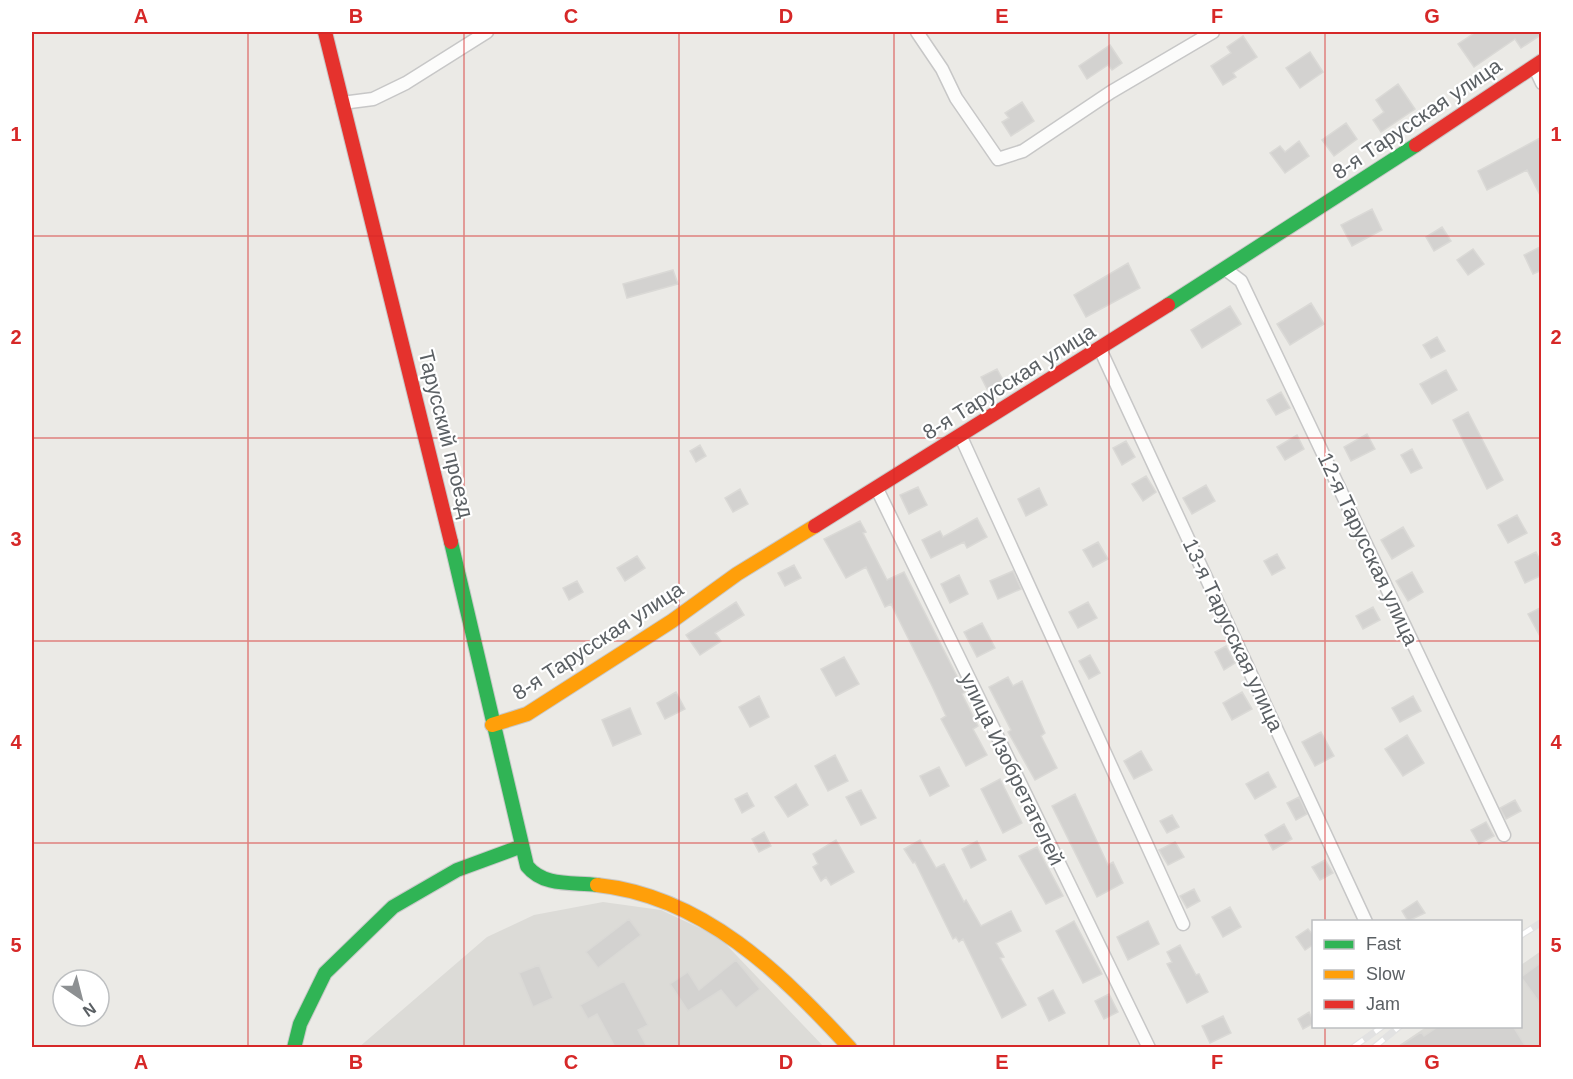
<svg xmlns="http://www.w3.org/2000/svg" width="1573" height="1079" font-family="Arial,sans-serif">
<rect width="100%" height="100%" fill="#ebeae6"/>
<path fill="#dcdbd7" d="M 603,902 L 661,910 L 719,937 L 824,1047 L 358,1048 L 487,937 L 534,915 Z
M 1541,951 L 1541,1047 L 1395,1048 L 1426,1027 L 1520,1026 L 1521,965 Z"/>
<path fill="#d3d2d0" stroke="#dad9d6" stroke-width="1.5" d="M 1476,32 L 1542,32 L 1542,34 L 1521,48 L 1515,39 L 1474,67 L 1458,44 Z
M 1243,36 L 1257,57 L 1233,73 L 1236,77 L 1223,85 L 1211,66 L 1231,53 L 1227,47 Z
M 1110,45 L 1122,63 L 1112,70 L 1108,65 L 1087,79 L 1079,66 Z
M 1310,52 L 1323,72 L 1300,88 L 1286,68 Z
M 1398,84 L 1415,109 L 1381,132 L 1373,120 L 1384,112 L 1376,100 Z
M 1022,102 L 1034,121 L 1011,136 L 1002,122 L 1009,118 L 1005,113 Z
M 1346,123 L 1357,139 L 1334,156 L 1322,140 Z
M 1542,137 L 1542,199 L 1527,170 L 1487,190 L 1478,171 Z
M 1299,141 L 1309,156 L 1285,173 L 1270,153 L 1280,146 L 1285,152 Z
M 1372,209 L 1382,230 L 1352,246 L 1341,225 Z
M 1442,227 L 1451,241 L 1434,251 L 1426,237 Z
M 1542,246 L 1542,270 L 1533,274 L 1524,255 Z
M 1473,249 L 1484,264 L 1468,275 L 1457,260 Z
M 1128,263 L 1140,288 L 1086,317 L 1074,295 Z
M 673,270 L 678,284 L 627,298 L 623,284 Z
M 1311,303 L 1324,324 L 1290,345 L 1277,324 Z
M 1230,306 L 1241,324 L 1202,348 L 1191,330 Z
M 1437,337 L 1445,351 L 1431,358 L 1423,345 Z
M 997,369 L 1003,380 L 987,389 L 981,377 Z
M 1446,370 L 1457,390 L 1432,404 L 1420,384 Z
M 1281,392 L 1290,408 L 1276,415 L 1267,400 Z
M 1468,412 L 1503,480 L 1487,489 L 1453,420 Z
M 1367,434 L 1375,449 L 1351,461 L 1344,447 Z
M 1297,435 L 1304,449 L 1285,460 L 1277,447 Z
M 1126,441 L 1135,457 L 1122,465 L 1113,448 Z
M 700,445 L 706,456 L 696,462 L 690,451 Z
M 1412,449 L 1422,468 L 1411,473 L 1401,455 Z
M 1146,476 L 1156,492 L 1143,501 L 1132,484 Z
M 1206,485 L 1215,501 L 1192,514 L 1183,498 Z
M 918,487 L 927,505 L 909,514 L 900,495 Z
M 1039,488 L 1047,505 L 1026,516 L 1018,499 Z
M 740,489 L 748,504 L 733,512 L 725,498 Z
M 1517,515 L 1527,533 L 1508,543 L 1498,525 Z
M 977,518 L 987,537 L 967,548 L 964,542 L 931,558 L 922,540 L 940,531 L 943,537 Z
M 860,521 L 866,532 L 863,533 L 887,580 L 904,572 L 965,692 L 962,694 L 978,726 L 973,729 L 987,755 L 966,766 L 941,719 L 946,716 L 932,686 L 891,604 L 885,607 L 866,567 L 846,578 L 824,539 Z
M 1403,527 L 1414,546 L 1392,559 L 1381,540 Z
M 1098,542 L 1108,559 L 1093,567 L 1083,550 Z
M 1536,552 L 1542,564 L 1542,575 L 1525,583 L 1515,562 Z
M 1277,554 L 1285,568 L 1272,575 L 1264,561 Z
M 637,556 L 645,568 L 625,581 L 617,568 Z
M 794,565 L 801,578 L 785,586 L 778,573 Z
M 1013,571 L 1021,589 L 998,599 L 990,581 Z
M 1412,572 L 1423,592 L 1408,601 L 1396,581 Z
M 959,575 L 968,594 L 950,603 L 941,584 Z
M 577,581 L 583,592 L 569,600 L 563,588 Z
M 736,602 L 744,615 L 715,633 L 721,641 L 700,655 L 686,635 Z
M 1088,602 L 1097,618 L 1078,628 L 1069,612 Z
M 1373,607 L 1380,620 L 1363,629 L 1356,616 Z
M 1542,607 L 1542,640 L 1528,614 Z
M 982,623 L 995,648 L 977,657 L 964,632 Z
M 1226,646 L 1235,663 L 1224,670 L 1215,652 Z
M 1090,655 L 1100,673 L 1089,679 L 1079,661 Z
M 844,657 L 859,684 L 836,696 L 821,669 Z
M 1008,677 L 1013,686 L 1022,681 L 1045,733 L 1041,736 L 1057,768 L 1035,780 L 1008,732 L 1011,730 L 989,687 Z
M 676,692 L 685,709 L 665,719 L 657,703 Z
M 1242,692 L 1252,709 L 1232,720 L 1223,703 Z
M 759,696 L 769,717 L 750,727 L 739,707 Z
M 1413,696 L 1421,711 L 1400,722 L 1392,708 Z
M 630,708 L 641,734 L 613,746 L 602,720 Z
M 1321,732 L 1334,756 L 1315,766 L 1302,742 Z
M 1407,735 L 1424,763 L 1403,776 L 1385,749 Z
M 1141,751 L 1152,770 L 1134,779 L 1124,761 Z
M 835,755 L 848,781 L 828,791 L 815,766 Z
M 939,767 L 949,786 L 930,796 L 920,776 Z
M 1268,772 L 1276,787 L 1255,799 L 1246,784 Z
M 1000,779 L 1022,823 L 1003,833 L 981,789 Z
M 796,784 L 808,805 L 788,817 L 775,797 Z
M 861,790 L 876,818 L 861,825 L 846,797 Z
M 747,793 L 754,806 L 742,813 L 735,799 Z
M 1075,794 L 1108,865 L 1113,862 L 1123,883 L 1097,897 L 1052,806 Z
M 1299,797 L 1307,814 L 1296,820 L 1287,803 Z
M 1515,800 L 1521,811 L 1506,819 L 1500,808 Z
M 1172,815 L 1179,827 L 1167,833 L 1160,821 Z
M 1486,822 L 1494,836 L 1479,844 L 1471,830 Z
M 1284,824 L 1292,839 L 1273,850 L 1265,835 Z
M 764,832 L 771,846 L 759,852 L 752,839 Z
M 836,840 L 854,872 L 831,885 L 826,877 L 821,881 L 813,867 L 818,864 L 813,854 Z
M 920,840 L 936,868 L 944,864 L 964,902 L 966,900 L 981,926 L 1011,911 L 1021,931 L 996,943 L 1004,957 L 1000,958 L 1026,1005 L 1002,1018 L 963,939 L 959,942 L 956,937 L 953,939 L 915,862 L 913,863 L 904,849 Z
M 977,841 L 986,860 L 971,868 L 962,849 Z
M 1175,842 L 1184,857 L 1168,865 L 1159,850 Z
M 1037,847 L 1063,896 L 1046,904 L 1019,856 Z
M 1325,860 L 1333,873 L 1320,880 L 1312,867 Z
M 1194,889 L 1200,901 L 1187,908 L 1180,896 Z
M 1417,901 L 1425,913 L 1408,921 L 1402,911 Z
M 1230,907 L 1241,927 L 1223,937 L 1212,917 Z
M 629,919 L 641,935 L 598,968 L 586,952 Z
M 1074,921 L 1102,974 L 1083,983 L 1056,931 Z
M 1148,921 L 1159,944 L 1128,960 L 1117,937 Z
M 1308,929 L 1314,936 L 1314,944 L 1305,950 L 1296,937 Z
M 1180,945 L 1196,975 L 1199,974 L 1208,992 L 1187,1003 L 1167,964 L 1172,962 L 1167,952 Z
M 736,960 L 760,989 L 736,1008 L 721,990 L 688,1011 L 670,984 L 688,972 L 699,990 Z
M 1542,962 L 1542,1006 L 1521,977 Z
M 539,965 L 553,998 L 533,1007 L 519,973 Z
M 624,981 L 648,1025 L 638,1030 L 647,1047 L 615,1047 L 597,1014 L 588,1019 L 580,1005 Z
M 1053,990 L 1065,1013 L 1049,1021 L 1038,998 Z
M 1109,994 L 1118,1012 L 1104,1019 L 1095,1001 Z
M 1309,1012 L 1314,1023 L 1303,1029 L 1298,1019 Z
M 1223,1016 L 1231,1033 L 1210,1043 L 1202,1026 Z
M 1439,1026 L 1513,1026 L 1526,1047 L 1398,1047 L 1421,1032 L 1424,1036 Z"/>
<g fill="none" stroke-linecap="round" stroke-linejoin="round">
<defs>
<path id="street" d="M 917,32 L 942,69 L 956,98 L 998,159 L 1023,151 L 1111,92 L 1213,32
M 1534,66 L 1542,83
M 342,103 L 373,99 L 406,83 L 487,32
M 1225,269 L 1241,281 L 1504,835
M 1100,349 L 1366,922
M 961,437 L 1183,924
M 877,489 L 1149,1048"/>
<path id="fast" d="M 1168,305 L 1416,145
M 451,542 L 527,866 C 544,887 572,882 597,885
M 294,1048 L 300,1024 L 325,973 L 393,907 L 457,870 L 522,846"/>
<path id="slow" d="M 492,725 L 527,714 L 672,621 L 737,574 L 815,526
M 597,885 C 703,896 781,973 850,1048"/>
<path id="jam" d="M 325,32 L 451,542
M 1416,145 L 1542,61
M 815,526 L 1168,305"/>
</defs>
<use href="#street" stroke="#c7c7c7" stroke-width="15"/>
<use href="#fast" stroke="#c8c8c8" stroke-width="16"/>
<use href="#slow" stroke="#c8c8c8" stroke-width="16"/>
<use href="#jam" stroke="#c8c8c8" stroke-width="16"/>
<use href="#street" stroke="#fcfcfb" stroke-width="12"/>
<use href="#fast" stroke="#30b455" stroke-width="14"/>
<use href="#slow" stroke="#ff9f0a" stroke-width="14"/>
<use href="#jam" stroke="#e5322d" stroke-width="14"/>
<defs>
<path id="rail" d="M 1520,936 L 1542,922
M 1352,1048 L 1383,1026
M 1373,1048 L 1400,1026"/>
</defs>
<use href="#rail" stroke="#e2e2e2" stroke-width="7"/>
<use href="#rail" stroke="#fff" stroke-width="4.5" stroke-dasharray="14" stroke-linecap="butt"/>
</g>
<path fill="none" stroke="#d62828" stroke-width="1.5" stroke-opacity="0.55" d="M 248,32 L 248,1048M 464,32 L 464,1048M 679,32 L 679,1048M 894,32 L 894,1048M 1109,32 L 1109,1048M 1325,32 L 1325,922M 32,236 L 1542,236M 32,438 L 1542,438M 32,641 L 1542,641M 32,843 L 1542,843M 1325,1026 L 1325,1048"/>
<g text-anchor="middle" stroke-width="4.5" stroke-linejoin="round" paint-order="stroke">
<g font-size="21" fill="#5b6064" stroke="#fff">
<text transform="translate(1417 119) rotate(-34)" y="7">8-я Тарусская улица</text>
<text transform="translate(1009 382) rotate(-32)" y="7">8-я Тарусская улица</text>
<text transform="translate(446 434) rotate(76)" y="7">Тарусский проезд</text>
<text transform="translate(1368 549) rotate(65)" y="7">12-я Тарусская улица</text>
<text transform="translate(1233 635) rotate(65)" y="7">13-я Тарусская улица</text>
<text transform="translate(598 641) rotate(-33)" y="7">8-я Тарусская улица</text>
<text transform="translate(1012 769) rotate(64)" y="7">улица Изобретателей</text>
</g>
</g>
<rect width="1573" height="1079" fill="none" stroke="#ffffff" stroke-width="66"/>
<rect x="1312" y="920" width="210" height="108" fill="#ffffff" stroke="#bdbfc1" stroke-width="1.5"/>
<rect x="1324" y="940" width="30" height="9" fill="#30b455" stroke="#bdbfc1" stroke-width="1.5"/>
<text x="1366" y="950" font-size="18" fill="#5b6064">Fast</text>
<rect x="1324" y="970" width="30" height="9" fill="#ff9f0a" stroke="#bdbfc1" stroke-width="1.5"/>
<text x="1366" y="980" font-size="18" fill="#5b6064">Slow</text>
<rect x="1324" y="1000" width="30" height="9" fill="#e5322d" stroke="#bdbfc1" stroke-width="1.5"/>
<text x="1366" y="1010" font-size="18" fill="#5b6064">Jam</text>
<g transform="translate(81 998) rotate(145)"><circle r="28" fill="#ffffff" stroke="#bdbfc1" stroke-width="1.5"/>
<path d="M0-4.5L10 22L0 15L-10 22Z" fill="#8d9092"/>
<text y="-9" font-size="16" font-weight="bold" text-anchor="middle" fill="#5b6064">N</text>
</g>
<rect x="33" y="33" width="1507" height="1013" fill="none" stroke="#d62828" stroke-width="2"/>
<g font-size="20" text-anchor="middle" font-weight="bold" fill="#d62828">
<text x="141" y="23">A</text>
<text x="356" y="23">B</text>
<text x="571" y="23">C</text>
<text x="786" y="23">D</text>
<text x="1002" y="23">E</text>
<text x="1217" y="23">F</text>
<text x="1432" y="23">G</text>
<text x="16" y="141">1</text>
<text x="1556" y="141">1</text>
<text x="16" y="344">2</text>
<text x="1556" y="344">2</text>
<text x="16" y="546">3</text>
<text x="1556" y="546">3</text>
<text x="16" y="749">4</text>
<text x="1556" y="749">4</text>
<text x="16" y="952">5</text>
<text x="1556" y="952">5</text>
<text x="141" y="1069">A</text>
<text x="356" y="1069">B</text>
<text x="571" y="1069">C</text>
<text x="786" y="1069">D</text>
<text x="1002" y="1069">E</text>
<text x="1217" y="1069">F</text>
<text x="1432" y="1069">G</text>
</g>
</svg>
